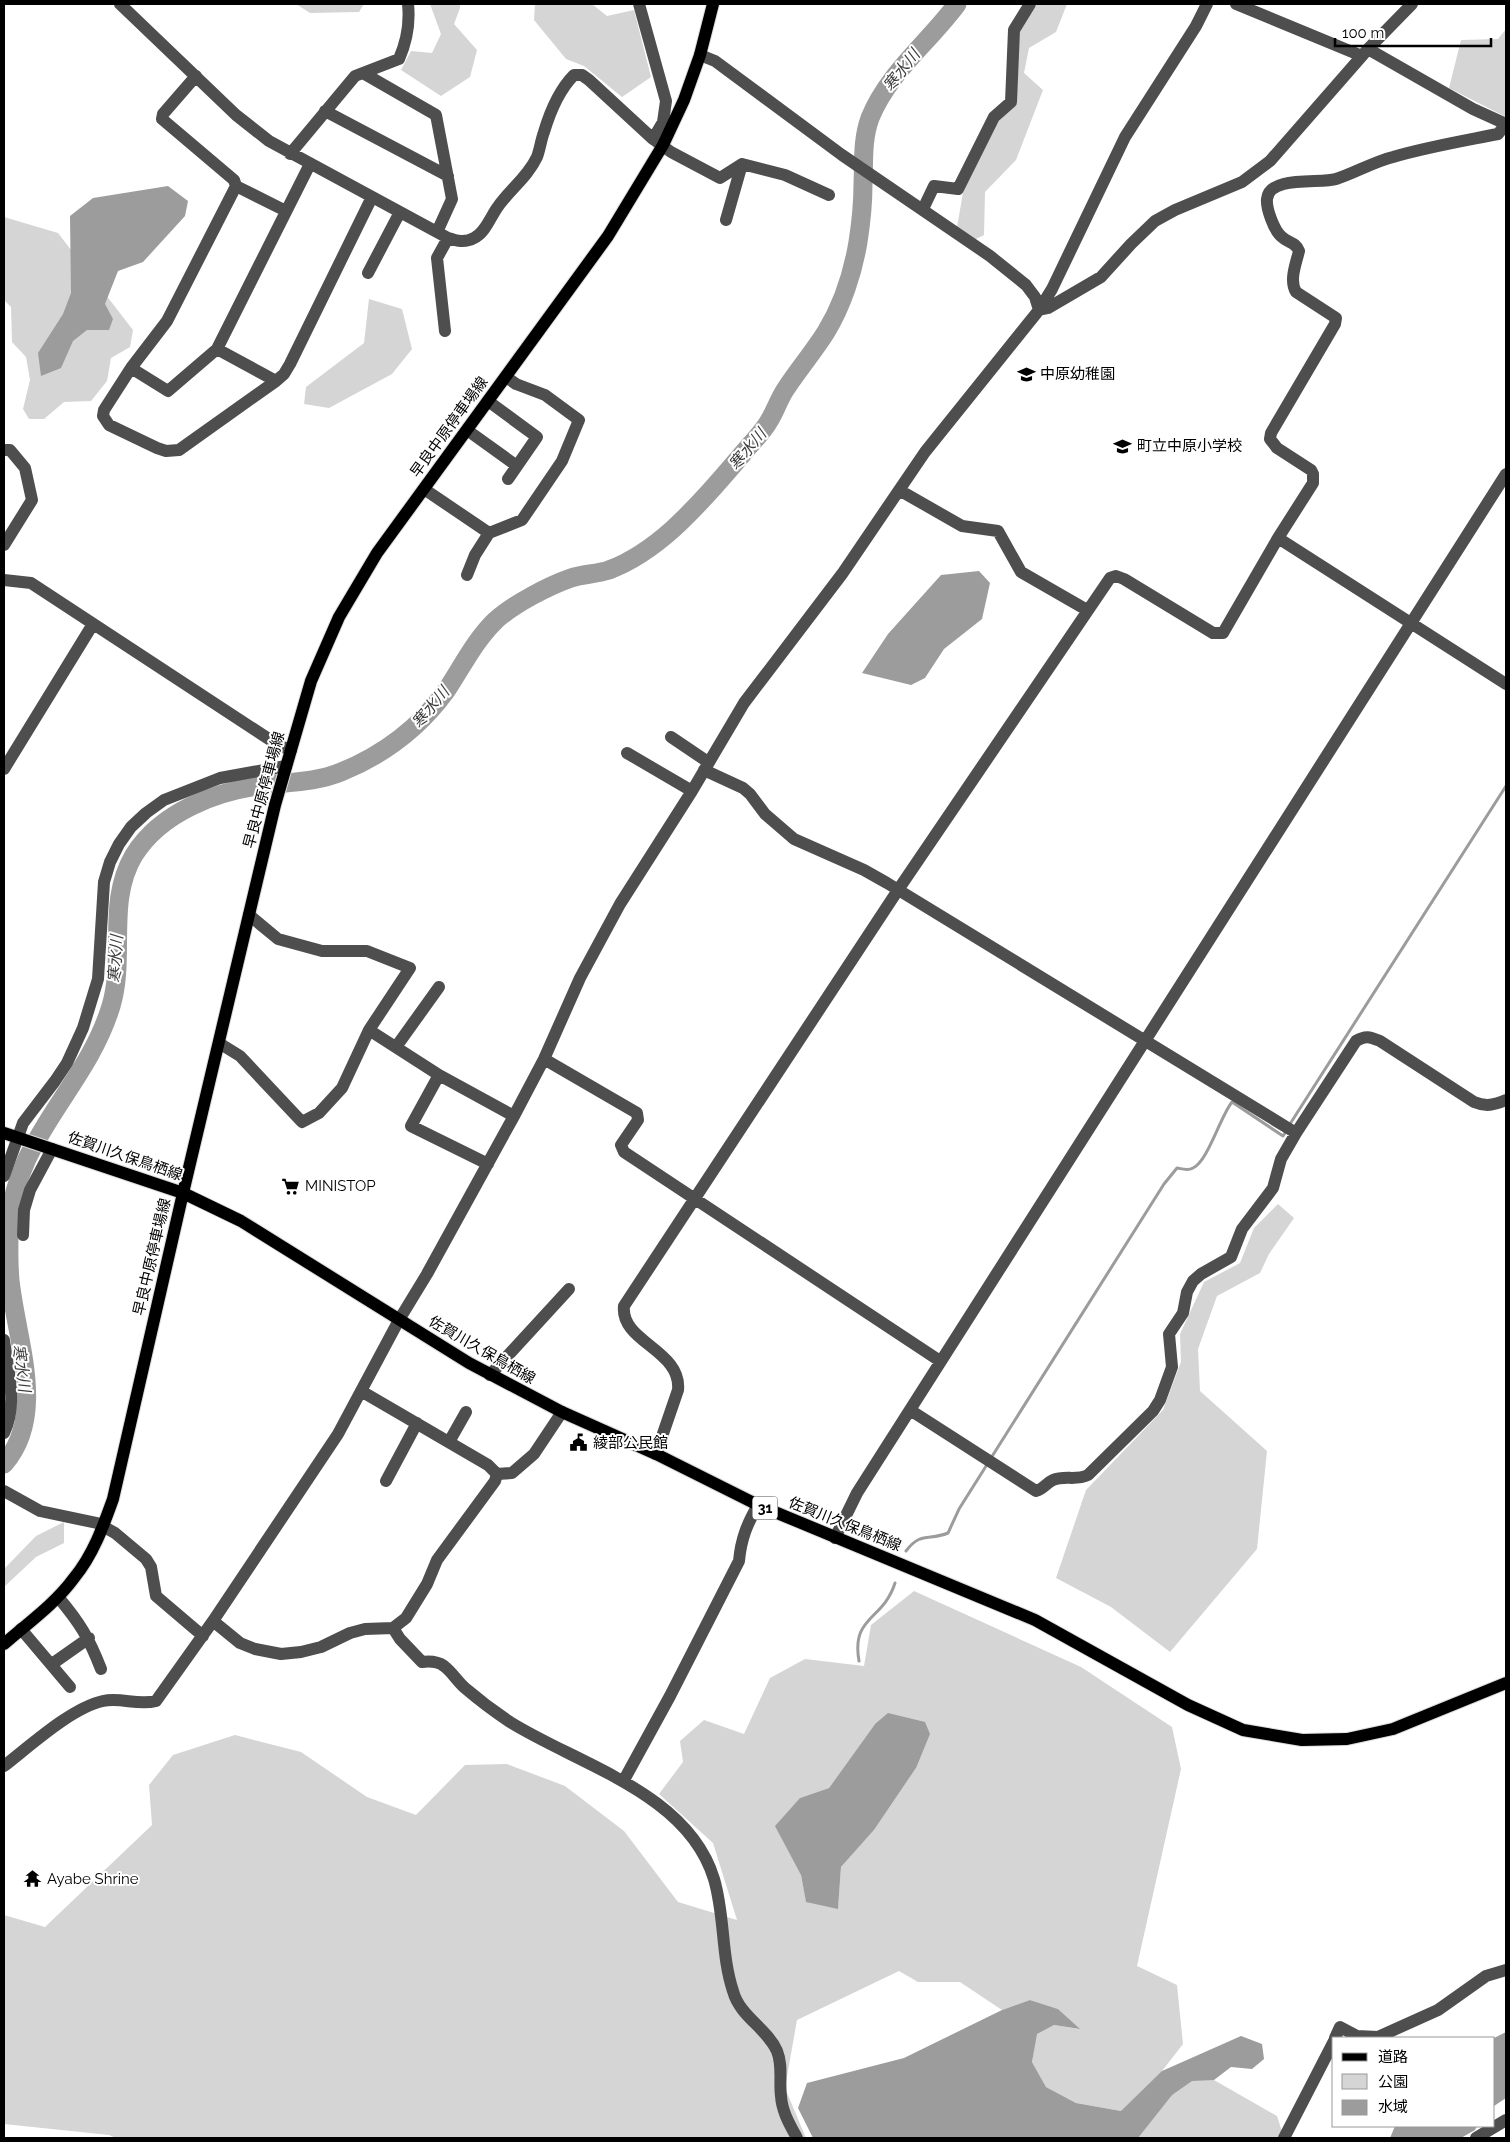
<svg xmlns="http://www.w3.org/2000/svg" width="1510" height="2142" font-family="Raleway,'Noto Sans JP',sans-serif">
<rect width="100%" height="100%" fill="#fff"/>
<path fill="#d5d5d5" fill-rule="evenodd" d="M 296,4 L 364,4 L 359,12 L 310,13 Z
M 430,4 L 460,4 L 460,8 L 454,24 L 477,50 L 470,77 L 441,96 L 401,70 L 411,51 L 432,53 L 441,34 Z
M 535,4 L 592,4 L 607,16 L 634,10 L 651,77 L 622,97 L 584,66 L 566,59 L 534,20 Z
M 1037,4 L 1067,4 L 1056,32 L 1029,48 L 1024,73 L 1043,90 L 1016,160 L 985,192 L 984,235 L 974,240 L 957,227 L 964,187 L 1000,119 L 1015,105 L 1019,33 Z
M 1506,29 L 1506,117 L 1449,88 L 1461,40 L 1498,39 Z
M 4,217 L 58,233 L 133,330 L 130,347 L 111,358 L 107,381 L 91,401 L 64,402 L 44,419 L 29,419 L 23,409 L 30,380 L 26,357 L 12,342 L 11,307 L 4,300 Z
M 369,299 L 402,309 L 412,349 L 392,374 L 329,408 L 304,404 L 306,387 L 364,343 Z
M 1278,1204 L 1294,1218 L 1269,1254 L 1260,1273 L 1217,1296 L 1198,1349 L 1200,1391 L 1267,1451 L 1257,1549 L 1170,1652 L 1111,1607 L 1056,1578 L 1086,1490 L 1163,1410 L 1181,1362 L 1180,1334 L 1204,1282 L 1240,1263 L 1254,1228 Z
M 64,1522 L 64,1543 L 36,1557 L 4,1587 L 4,1569 L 36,1536 Z
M 914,1591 L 1081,1667 L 1172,1727 L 1181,1769 L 1137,1966 L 1177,1985 L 1183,2044 L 1162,2071 L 1214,2080 L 1277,2116 L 1284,2138 L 1130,2138 L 1121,2111 L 1076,2103 L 1046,2087 L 1032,2062 L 1036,2034 L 1054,2025 L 1079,2029 L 1058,2009 L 1030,2000 L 1002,2010 L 960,1982 L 918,1982 L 899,1971 L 797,2020 L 785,2088 L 806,2138 L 116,2138 L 109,2135 L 4,2124 L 4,1915 L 45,1927 L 152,1825 L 149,1785 L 173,1755 L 235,1735 L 301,1752 L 367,1797 L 416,1815 L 465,1765 L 507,1764 L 565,1786 L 624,1831 L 678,1902 L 737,1920 L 713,1843 L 659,1794 L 683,1762 L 680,1741 L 704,1720 L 744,1734 L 770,1678 L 805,1659 L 864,1666 L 871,1625 ZM 875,1724 L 916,1768 L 874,1830 L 841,1867 L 838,1908 L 806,1901 L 801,1875 L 800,1798 L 829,1788 Z"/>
<path fill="#9c9c9c" d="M 168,186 L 188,201 L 185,216 L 143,262 L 118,271 L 105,304 L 113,319 L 109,330 L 87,330 L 73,341 L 61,368 L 41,376 L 38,353 L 63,314 L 71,293 L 70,216 L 93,198 Z
M 979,571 L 990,583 L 982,619 L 944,649 L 925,678 L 911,685 L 862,673 L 888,634 L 941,575 Z
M 888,1713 L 925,1722 L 930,1734 L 916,1768 L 874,1830 L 841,1867 L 838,1909 L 806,1902 L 801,1875 L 775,1826 L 800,1798 L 829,1788 L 875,1724 Z
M 1030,2000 L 1058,2009 L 1080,2029 L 1054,2025 L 1037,2034 L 1032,2062 L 1046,2087 L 1076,2103 L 1121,2111 L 1162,2071 L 1241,2036 L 1262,2044 L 1264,2059 L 1252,2069 L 1231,2067 L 1214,2080 L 1192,2081 L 1172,2095 L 1138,2138 L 813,2138 L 798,2108 L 807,2083 L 904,2058 L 1002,2010 Z
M 1506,2032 L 1506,2098 L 1494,2106 L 1494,2038 Z
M 1395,2126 L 1477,2126 L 1475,2130 L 1461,2138 L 1390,2138 Z"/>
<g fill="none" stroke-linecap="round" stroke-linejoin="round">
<path stroke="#9c9c9c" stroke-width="3" d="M 1290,1124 L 1506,786
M 991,1458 L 1164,1184 L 1177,1168 C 1183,1169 1188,1171 1193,1168 C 1208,1161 1220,1117 1232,1102 L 1283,1136 L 1287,1130
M 906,1551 C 921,1531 929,1541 948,1533 L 959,1509 L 988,1463
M 859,1661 C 851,1616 883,1621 895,1583"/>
<path stroke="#9c9c9c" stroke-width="19" d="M 4,1464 C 46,1416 18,1344 11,1288 C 8,1270 9,1249 9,1231 C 12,1139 86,1089 111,1006 C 126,956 106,902 134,855 C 161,812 216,791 265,785 C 290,782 317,782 341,772 C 383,755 419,728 446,691 C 462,667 475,640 496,620 C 514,604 548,586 571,578 C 583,574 597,574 609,570 C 633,561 654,546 673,529 C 699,505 722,478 745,451 C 753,441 763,432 769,421 C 776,410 779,398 787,387 C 799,369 814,351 826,332 C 842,306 853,272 858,242 C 861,223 863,203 863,184 C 864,162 862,140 870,118 C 888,73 929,42 957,4"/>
<defs>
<path id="major" d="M 4,1133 L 183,1193 L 241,1221 L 469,1363 L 562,1412 L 656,1454 L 758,1505 L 1035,1620 L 1188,1705 L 1243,1730 L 1302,1740 L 1347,1739 L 1393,1729 L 1506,1683
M 4,1644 C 28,1623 55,1604 74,1578 C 93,1555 103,1527 113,1499 L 183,1193 L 275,805 L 311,681 L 339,617 L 377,553 L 608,236 L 663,145 L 684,100 L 700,55 L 713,4"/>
</defs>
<use href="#major" stroke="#dbdbdb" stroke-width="14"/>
<path stroke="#4e4e4e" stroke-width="12" d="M 120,4 L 236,115 L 269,141 L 448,238 C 457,241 465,243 474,238 C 485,233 490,218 497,208 C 509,190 527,178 537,157 C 540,149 541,140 544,132 C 550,112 559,90 574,75 L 582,75 L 589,80 L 653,139 L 671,152 L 720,178 L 742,164 L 785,175 L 829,195
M 639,4 L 666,101 L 663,122 L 653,139
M 1236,4 L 1362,56
M 1368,49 L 1473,109 L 1506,124
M 700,55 L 715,61 L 842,155 L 990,256 L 1026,285 L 1035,297 L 1039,310
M 363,73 L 436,115 L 452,199 L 437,232
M 196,76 L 163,114 L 162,119 L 234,180 L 236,186 L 167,321 L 131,368 L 104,410 L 103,416 L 109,425 L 157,448 L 166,451 L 179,450 L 276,381 L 284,374 L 290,364 L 372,197
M 325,111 L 448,176
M 290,154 L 355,76 L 399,59 C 407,41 410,23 408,4
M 236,186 L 286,211
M 923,209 L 934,186 L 958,189 L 994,117 L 1011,102 L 1014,30 L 1030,4
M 726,220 L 742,164
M 368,273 L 400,212
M 1039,310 L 1048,308 L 1101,277 L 1131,244 L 1155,221 L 1175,210 L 1242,182 L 1270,161 L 1368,49 L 1412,4
M 445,331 L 437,258 L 448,238
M 217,349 L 276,381
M 131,368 L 168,391 L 217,349 L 310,164
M 488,401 L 537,437 L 508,479
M 467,430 L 517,466
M 4,450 L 10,450 L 25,468 L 32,500 L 4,545
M 424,489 L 489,533 L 475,555 L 467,575
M 899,490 L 962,526 L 998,531 L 1021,572 L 1087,610
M 489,533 L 522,520 L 562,461 L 579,420 L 545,395 L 516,384 L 506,377
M 1278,538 L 1506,684
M 4,580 L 31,583 L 278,745 L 291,750
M 671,737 L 708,762
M 627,753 L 692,791
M 4,769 L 93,624
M 704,770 L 743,788 L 750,794 L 765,814 L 794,839 L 864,870 L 887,883 L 1296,1133
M 369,1030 L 439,1075 L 514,1116
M 219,1043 L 240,1056 L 302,1122 L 319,1113 L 342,1088 L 369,1030 L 410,968 L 367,951 L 322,951 L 278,939 L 249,915
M 396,1047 L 439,987
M 544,1059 L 637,1113 L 638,1120 L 621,1145 L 624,1152 L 940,1361
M 439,1075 L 411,1126 L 488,1164
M 4,1176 L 23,1123 L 55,1081 L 67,1063 L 83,1028 L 98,979 L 104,882 L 110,862 L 119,844 L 131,827 L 146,813 L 164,800 L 220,778 L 286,766
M 23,1235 L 24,1210 L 30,1190 L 52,1149
M 4,1340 C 8,1370 18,1405 4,1433
M 490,1375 L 569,1289
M 361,1391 L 488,1465 L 497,1474
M 910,1410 L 1036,1491 C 1044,1489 1046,1483 1053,1480 C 1065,1475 1076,1481 1088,1475 L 1153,1411 L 1160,1400 L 1172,1367 L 1169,1334 L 1183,1313 L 1187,1292 L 1193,1281 L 1201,1274 L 1231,1257 L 1242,1229 L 1273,1188 L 1281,1159 L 1296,1133 L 1356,1041 C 1366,1035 1370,1037 1380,1041 L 1474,1102 C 1486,1107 1494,1105 1506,1100
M 449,1442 L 466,1412
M 656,1454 L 678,1390 C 682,1350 620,1342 624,1306 L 898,890 L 1110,578 L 1116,576 L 1124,579 L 1213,633 L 1223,633 L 1278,538 L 1313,483 L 1313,474 L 1311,470 L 1277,448 L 1270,439 L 1271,433 L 1335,324 L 1336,318 L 1296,292 C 1289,280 1296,264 1299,251 C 1296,242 1288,243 1282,237 C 1274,231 1266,208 1267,199 C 1269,175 1321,184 1336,179 C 1355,173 1373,162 1393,157 C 1427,147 1463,141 1498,134 L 1506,124
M 386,1481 L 417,1423
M 4,1491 L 40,1511 L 97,1523 L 115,1533 L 146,1559 L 151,1567 L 156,1596 L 203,1636
M 835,1538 L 857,1493 L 1506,474
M 58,1597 C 80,1623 89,1638 101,1669
M 213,1621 L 240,1643 L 255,1649 L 281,1654 L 301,1652 L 321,1647 L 350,1633 L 365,1629 L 393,1628 L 406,1618 L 427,1584 L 437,1560 L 495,1481 L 497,1474 L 512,1473 L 534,1454 L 562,1412
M 393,1628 L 400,1639 L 422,1662 C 430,1661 437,1661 444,1666 C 452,1672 457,1681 465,1688 C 479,1700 495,1712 510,1722 C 579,1765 688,1793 714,1879 C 725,1916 721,1955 733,1991 C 740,2017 767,2028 777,2051 C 783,2066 779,2081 781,2096 C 782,2112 790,2125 797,2138
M 21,1629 L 70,1687
M 52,1664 L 89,1638
M 4,1766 C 30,1746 71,1708 103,1701 C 121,1697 138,1706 156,1701 L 213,1621 L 338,1434 L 399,1320 L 427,1274 L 514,1116 L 544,1059 L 580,978 L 620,904 L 692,791 L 744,703 L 842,574 L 925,452 L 1039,310 L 1052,289 L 1125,137 L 1196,26 L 1207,4
M 624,1780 L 670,1696 L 739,1561 C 741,1539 747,1524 758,1505
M 1335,2038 L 1340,2027 L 1357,2036 L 1378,2037 L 1438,2010 L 1486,1976 L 1506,1970
M 1284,2138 L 1334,2041
M 1476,2138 L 1506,2120"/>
<use href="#major" stroke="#000" stroke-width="12"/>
</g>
<defs>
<symbol id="school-bare" viewBox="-9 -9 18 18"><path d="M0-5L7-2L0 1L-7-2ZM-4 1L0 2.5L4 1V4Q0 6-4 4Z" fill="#000" stroke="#fff" stroke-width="2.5" paint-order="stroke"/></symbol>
<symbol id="supermarket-bare" viewBox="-9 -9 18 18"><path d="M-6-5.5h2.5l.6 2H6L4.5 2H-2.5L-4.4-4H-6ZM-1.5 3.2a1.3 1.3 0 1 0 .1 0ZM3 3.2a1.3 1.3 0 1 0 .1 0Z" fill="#000" stroke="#fff" stroke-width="2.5" paint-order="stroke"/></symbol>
<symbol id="civic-bare" viewBox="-9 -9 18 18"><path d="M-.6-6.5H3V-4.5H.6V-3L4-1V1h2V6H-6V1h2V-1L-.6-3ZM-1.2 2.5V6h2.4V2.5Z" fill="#000" stroke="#fff" stroke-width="2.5" paint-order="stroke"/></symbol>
<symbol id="temple-bare" viewBox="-9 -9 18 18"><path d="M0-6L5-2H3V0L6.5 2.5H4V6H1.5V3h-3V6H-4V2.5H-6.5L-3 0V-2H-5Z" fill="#000" stroke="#fff" stroke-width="2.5" paint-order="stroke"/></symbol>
</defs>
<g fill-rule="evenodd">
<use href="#school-bare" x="1014" y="362" width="25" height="25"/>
<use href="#school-bare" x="1110" y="434" width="25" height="25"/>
<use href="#supermarket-bare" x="278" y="1174" width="25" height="25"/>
<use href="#civic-bare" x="566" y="1430" width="25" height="25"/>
<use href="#temple-bare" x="20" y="1866" width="25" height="25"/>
</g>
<g text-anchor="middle" stroke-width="4" stroke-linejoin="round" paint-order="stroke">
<rect fill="#fff" stroke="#4c4c4c" stroke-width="1" x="752.5" y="1496.5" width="25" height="23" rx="4"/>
<g font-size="14" font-weight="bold" fill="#000">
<text x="765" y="1513">31</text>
</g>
<g font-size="15" fill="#000" stroke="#fff" text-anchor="start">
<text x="1040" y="379">中原幼稚園</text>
<text x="1137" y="451">町立中原小学校</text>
<text x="305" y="1191">MINISTOP</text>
<text x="593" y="1448">綾部公民館</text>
<text x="47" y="1884">Ayabe Shrine</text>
</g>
<g font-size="15" fill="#000" stroke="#fff">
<text transform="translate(449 427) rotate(-54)" y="5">早良中原停車場線</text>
<text transform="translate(264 790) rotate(-75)" y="5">早良中原停車場線</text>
<text transform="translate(125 1156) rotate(19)" y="5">佐賀川久保鳥栖線</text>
<text transform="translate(152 1257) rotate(-77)" y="5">早良中原停車場線</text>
<text transform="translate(482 1350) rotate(30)" y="5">佐賀川久保鳥栖線</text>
<text transform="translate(845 1524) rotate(22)" y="5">佐賀川久保鳥栖線</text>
</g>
<g font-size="16" font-style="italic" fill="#3d3d3d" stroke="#fff">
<text transform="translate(901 70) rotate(-52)" y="6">寒水川</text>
<text transform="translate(747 449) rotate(-50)" y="6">寒水川</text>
<text transform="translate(430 707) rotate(-50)" y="6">寒水川</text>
<text transform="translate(115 959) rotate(-87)" y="6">寒水川</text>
<text transform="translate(22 1368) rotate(82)" y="6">寒水川</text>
</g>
</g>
<rect width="1510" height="2142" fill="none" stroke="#000000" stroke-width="10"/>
<rect x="1332" y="2037" width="162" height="90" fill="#ffffff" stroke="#999999"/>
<rect x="1342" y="2053" width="25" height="8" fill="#000000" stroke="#999999"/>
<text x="1378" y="2062" font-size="15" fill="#000000">道路</text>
<rect x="1342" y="2074" width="25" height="15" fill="#d5d5d5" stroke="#999999"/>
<text x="1378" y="2087" font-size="15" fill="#000000">公園</text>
<rect x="1342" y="2100" width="25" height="15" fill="#9c9c9c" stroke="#999999"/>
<text x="1378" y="2112" font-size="15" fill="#000000">水域</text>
<path d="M1335 38v8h156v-8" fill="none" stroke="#000000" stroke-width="2.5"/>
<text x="1342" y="38" font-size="15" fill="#000000" stroke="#ffffff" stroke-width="4" paint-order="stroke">100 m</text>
</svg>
